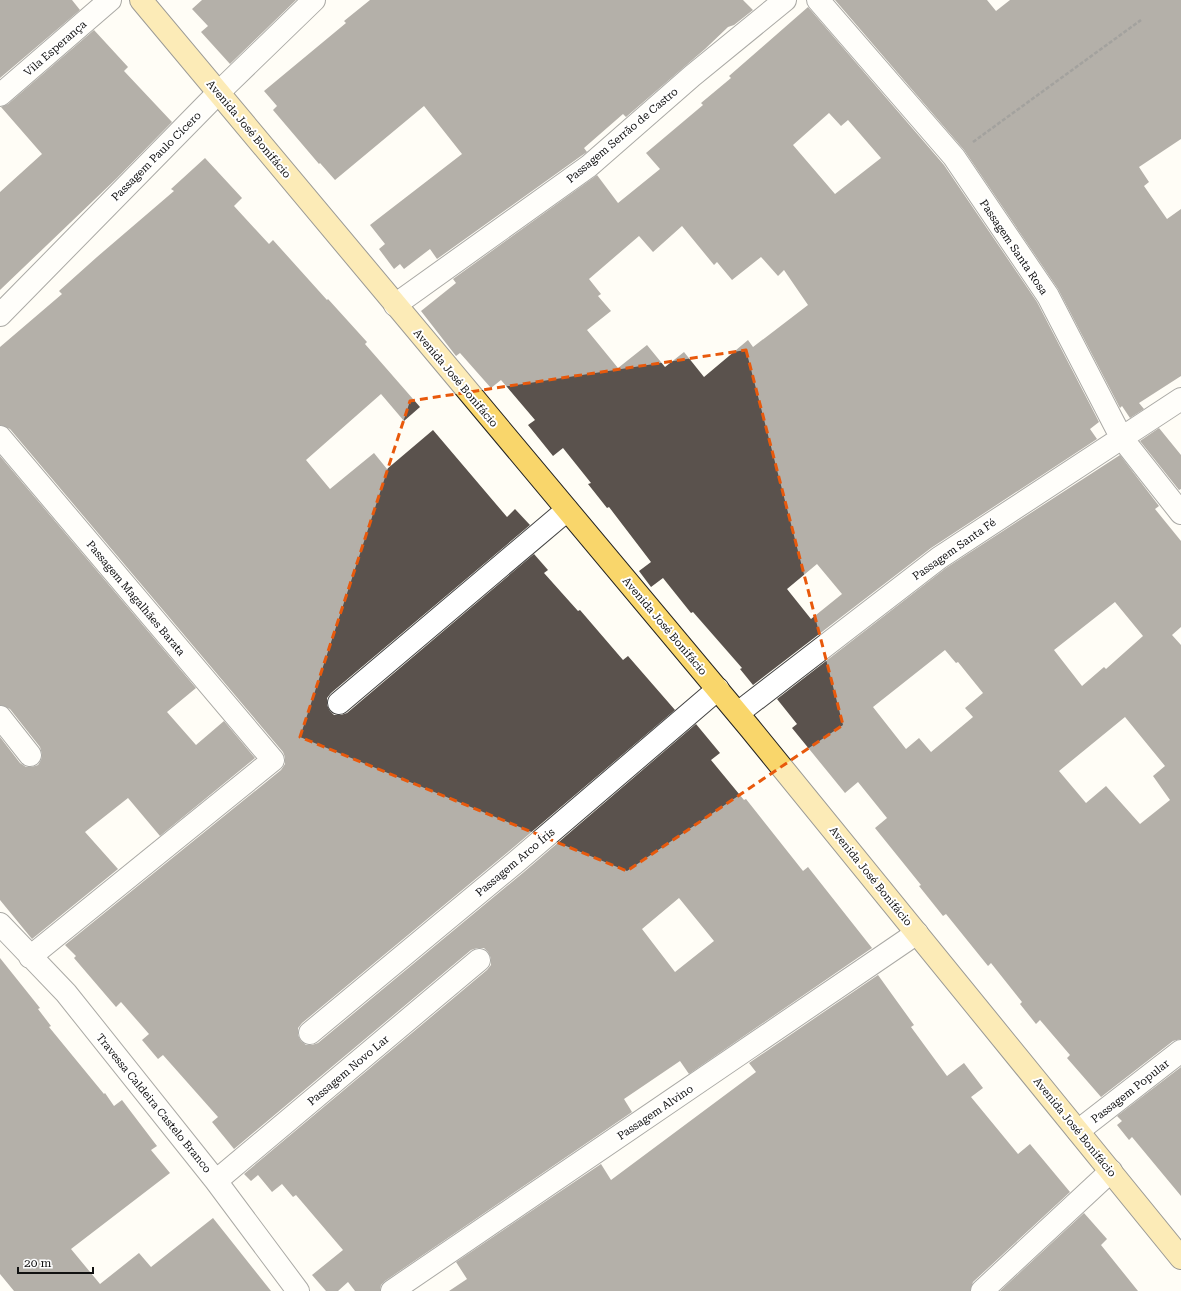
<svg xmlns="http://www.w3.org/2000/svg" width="1181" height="1291" font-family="'Roboto Serif',serif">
<rect width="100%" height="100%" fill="#fffdf5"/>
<path fill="#5a524d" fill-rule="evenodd" d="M 0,0 L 72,0 L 80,10 L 0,78 Z
M 202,0 L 296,0 L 230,64 L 201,32 L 208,26 L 192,9 Z
M 370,0 L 743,0 L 753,10 L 734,25 L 728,27 L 705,49 L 626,117 L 623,114 L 584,148 L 587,152 L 581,156 L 437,259 L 430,249 L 404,269 L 400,264 L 394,269 L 379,249 L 385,244 L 370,225 L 462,154 L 424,106 L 335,180 L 320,163 L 319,164 L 273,110 L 277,106 L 264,91 L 346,23 L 344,21 Z
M 835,0 L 987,0 L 996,11 L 1010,0 L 1181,0 L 1181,139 L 1139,167 L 1149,182 L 1144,186 L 1167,219 L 1181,209 L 1181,376 L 1139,403 L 1144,409 L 1130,418 L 1122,406 L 1120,408 L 1058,289 L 964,150 Z
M 808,7 L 944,165 L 1037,302 L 1099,422 L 1090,429 L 1097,439 L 931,548 L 753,685 L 740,669 L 742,668 L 693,612 L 691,613 L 663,578 L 651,587 L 639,571 L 651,562 L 609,507 L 607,508 L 588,484 L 591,483 L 563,448 L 553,456 L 528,425 L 535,420 L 501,380 L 491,388 L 460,353 L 456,356 L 421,311 L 456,283 L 453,279 L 597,175 L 618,203 L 660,169 L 646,153 L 703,105 L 701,103 L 731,78 L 729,76 ZM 829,113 L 841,126 L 848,120 L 881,158 L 835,194 L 793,145 ZM 682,226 L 714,265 L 717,262 L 732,280 L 761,257 L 778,276 L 784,270 L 808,305 L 753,347 L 748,340 L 704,377 L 684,352 L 665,367 L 647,345 L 618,368 L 587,330 L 611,311 L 598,296 L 601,294 L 589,279 L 639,236 L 653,252 ZM 817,564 L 842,594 L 811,619 L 787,589 Z
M 94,30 L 128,67 L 124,71 L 172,122 L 117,178 L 0,290 L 0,192 L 42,154 L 1,107 L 8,104 Z
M 205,158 L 242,198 L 234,206 L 269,244 L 273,240 L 327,300 L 328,299 L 367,342 L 365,344 L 420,407 L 404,421 L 381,394 L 306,460 L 330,489 L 374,453 L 387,469 L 433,430 L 507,517 L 515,509 L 530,525 L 331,693 L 327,698 L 327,705 L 330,711 L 334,715 L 341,715 L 347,713 L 534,554 L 548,570 L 544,573 L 578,611 L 580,610 L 623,660 L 628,656 L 675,710 L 508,852 L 302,1023 L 298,1028 L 298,1035 L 301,1041 L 306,1045 L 312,1045 L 318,1043 L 524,872 L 696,724 L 720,753 L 711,760 L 744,800 L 746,799 L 803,871 L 808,867 L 872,948 L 689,1074 L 680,1061 L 624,1099 L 632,1112 L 385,1281 L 381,1285 L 380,1291 L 355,1291 L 348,1282 L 338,1291 L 326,1291 L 312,1275 L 343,1250 L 296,1195 L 293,1197 L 282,1184 L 272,1192 L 258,1175 L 251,1181 L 244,1174 L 487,970 L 491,965 L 491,958 L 488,952 L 484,948 L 477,948 L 471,950 L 234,1149 L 212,1122 L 218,1117 L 163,1055 L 158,1059 L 142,1040 L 149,1034 L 121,1002 L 116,1007 L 74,958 L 76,956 L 65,945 L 281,770 L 285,764 L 285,757 L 283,752 L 10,429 L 0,425 L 0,347 L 62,294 L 59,291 L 97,257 L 174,191 L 171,189 ZM 679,898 L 714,941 L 675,972 L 642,929 Z
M 1159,428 L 1181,455 L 1181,489 L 1179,490 L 1140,441 Z
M 1120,455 L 1159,506 L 1155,509 L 1181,541 L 1181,627 L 1172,635 L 1181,645 L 1181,1039 L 1173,1041 L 1101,1097 L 1067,1058 L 1070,1055 L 1040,1020 L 1036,1024 L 1020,1004 L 1022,1002 L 991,963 L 988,966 L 946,914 L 943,916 L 919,886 L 921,885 L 875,828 L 887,818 L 858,782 L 845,793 L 792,728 L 797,724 L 777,699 L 946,568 ZM 1115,602 L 1143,636 L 1106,669 L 1104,667 L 1082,686 L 1054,650 ZM 945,650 L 956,663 L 958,662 L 983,693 L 965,708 L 973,717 L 931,752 L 919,738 L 906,749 L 873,707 ZM 1125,717 L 1165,766 L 1153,776 L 1170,800 L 1140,824 L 1106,786 L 1086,803 L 1059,771 Z
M 0,456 L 196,688 L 167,712 L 196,745 L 224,721 L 255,758 L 160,836 L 128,798 L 85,832 L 118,869 L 32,939 L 0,900 L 0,737 L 20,763 L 26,767 L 32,767 L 38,765 L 41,760 L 42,754 L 40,747 L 10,709 L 0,705 Z
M 0,958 L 40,1008 L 38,1009 L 51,1026 L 49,1027 L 104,1094 L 105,1093 L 114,1106 L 122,1100 L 157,1146 L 151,1150 L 170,1173 L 71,1249 L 100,1284 L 139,1253 L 151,1267 L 213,1218 L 271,1291 L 14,1291 L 0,1274 Z
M 878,975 L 914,1025 L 911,1027 L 947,1076 L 964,1063 L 983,1088 L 971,1097 L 1018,1154 L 1030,1144 L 1070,1192 L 973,1282 L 970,1291 L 449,1291 L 467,1279 L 456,1262 L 601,1164 L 611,1180 L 756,1072 L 749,1063 Z
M 1181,1067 L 1181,1196 L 1132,1137 L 1129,1140 L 1117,1125 L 1122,1121 L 1117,1116 Z
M 1084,1213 L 1107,1239 L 1101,1245 L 1138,1291 L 1000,1291 Z"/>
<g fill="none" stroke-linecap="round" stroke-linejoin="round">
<defs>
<path id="minor" d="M 818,0 L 954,157 L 1048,296 L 1121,437 L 1181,513
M 0,95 L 110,0
M 395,305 L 589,166 L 692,76 L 785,0
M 0,315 L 218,93 L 314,0
M 0,437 L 273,760 L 30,957
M 339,703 L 567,510
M 738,713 L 939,558 L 1181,399
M 0,717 L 30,755
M 0,924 L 66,993 L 216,1181 L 298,1291
M 310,1033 L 516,862 L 718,689
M 1078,1131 L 1181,1051
M 216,1181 L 479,960
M 392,1291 L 917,933
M 982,1291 L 1111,1171"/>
<path id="major" d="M 141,0 L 749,727 L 1181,1258"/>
</defs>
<use href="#minor" stroke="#444" stroke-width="24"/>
<use href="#major" stroke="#222" stroke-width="24"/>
<path stroke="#333" stroke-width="2.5" stroke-dasharray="4 2" stroke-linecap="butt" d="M 973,142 L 1141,20"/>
<use href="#minor" stroke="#fff" stroke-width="22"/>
<use href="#major" stroke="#f9d66b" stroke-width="22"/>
</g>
<path d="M0 0H1181V1291H0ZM 746,350 L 843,725 L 627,871 L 300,737 L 410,401 Z" fill="#fffdf5" fill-opacity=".55" fill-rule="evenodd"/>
<path fill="none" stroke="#e8590c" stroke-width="3" stroke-dasharray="8 5" stroke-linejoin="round" d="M 746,350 L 843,725 L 627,871 L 300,737 L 410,401 Z"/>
<g text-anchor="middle" stroke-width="4" stroke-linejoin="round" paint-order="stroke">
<g font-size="11" fill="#111" stroke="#fff">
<text transform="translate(55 48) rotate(-41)" y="4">Vila Esperança</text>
<text transform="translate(249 129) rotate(50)" y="4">Avenida José Bonifácio</text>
<text transform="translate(622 135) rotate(-40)" y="4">Passagem Serrão de Castro</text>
<text transform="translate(156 156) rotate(-45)" y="4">Passagem Paulo Cícero</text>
<text transform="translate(1014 247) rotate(56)" y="4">Passagem Santa Rosa</text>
<text transform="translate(456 378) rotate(50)" y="4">Avenida José Bonifácio</text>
<text transform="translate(954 549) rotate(-35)" y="4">Passagem Santa Fé</text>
<text transform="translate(136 598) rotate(50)" y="4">Passagem Magalhães Barata</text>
<text transform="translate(665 626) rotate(50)" y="4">Avenida José Bonifácio</text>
<text transform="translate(515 862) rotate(-40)" y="4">Passagem Arco Íris</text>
<text transform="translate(871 876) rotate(51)" y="4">Avenida José Bonifácio</text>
<text transform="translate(348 1070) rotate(-40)" y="4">Passagem Novo Lar</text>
<text transform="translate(1130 1091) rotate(-38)" y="4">Passagem Popular</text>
<text transform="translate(154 1103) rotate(51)" y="4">Travessa Caldeira Castelo Branco</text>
<text transform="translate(655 1112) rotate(-34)" y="4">Passagem Alvino</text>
<text transform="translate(1075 1127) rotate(51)" y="4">Avenida José Bonifácio</text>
</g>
</g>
<path d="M18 1267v6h75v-6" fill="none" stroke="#111111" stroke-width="2"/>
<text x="24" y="1267" font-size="12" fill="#111111" stroke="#ffffff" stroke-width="3" paint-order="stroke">20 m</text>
</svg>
